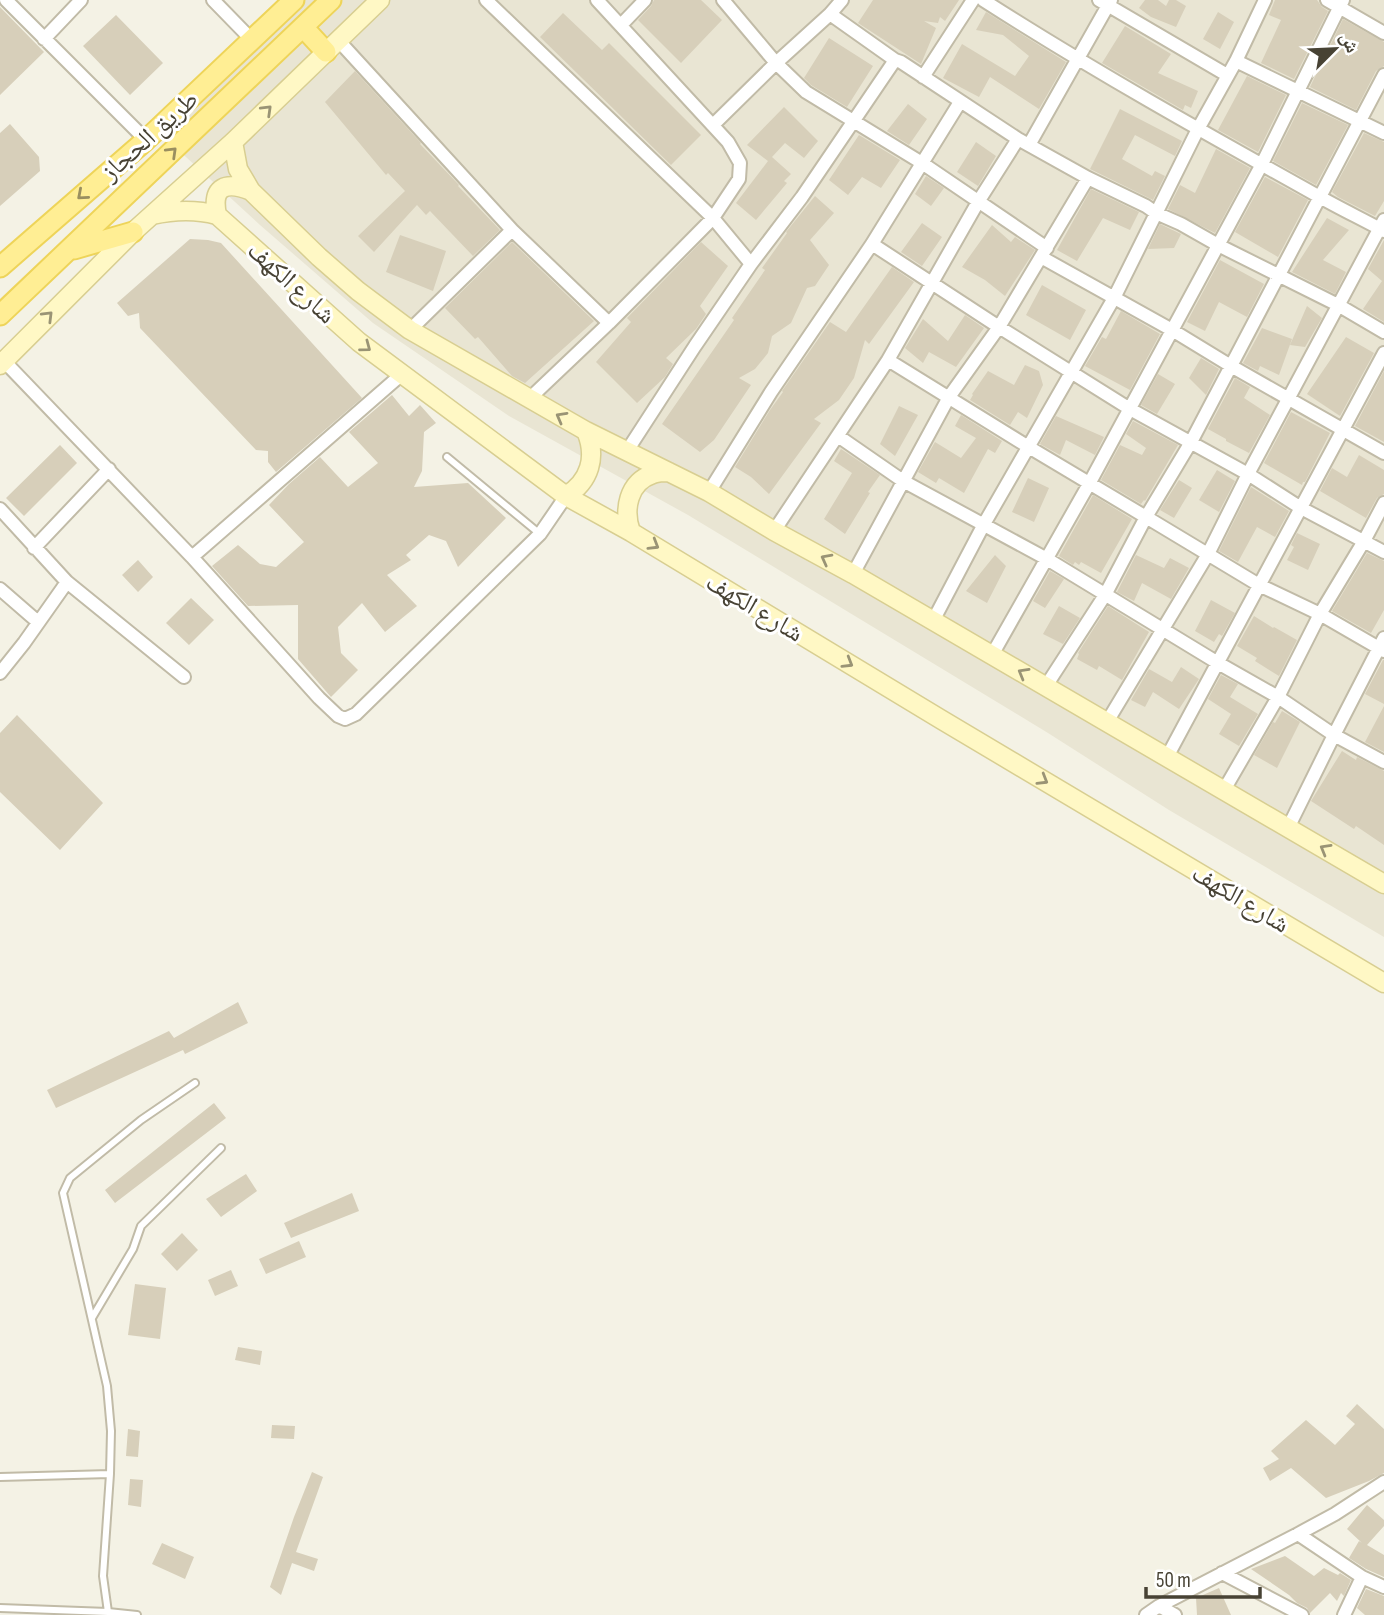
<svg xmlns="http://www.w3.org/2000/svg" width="1384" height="1615" font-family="'Sofia Sans Condensed','Noto Naskh Arabic',sans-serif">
<rect width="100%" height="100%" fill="#f4f2e5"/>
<path fill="#e9e5d3" d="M 304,0 L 1384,0 L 1384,937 L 1169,810 L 1048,733 L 688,515 L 509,416 L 373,323 L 260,225 L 162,135 Z"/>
<path fill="#d7cfba" d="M 654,0 L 701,0 L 722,20 L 681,63 L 638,20 L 651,6 Z
M 873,0 L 959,0 L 945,21 L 940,17 L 938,23 L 924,21 L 936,28 L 921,64 L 858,23 Z
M 1145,0 L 1158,0 L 1166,6 L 1169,0 L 1176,0 L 1186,6 L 1176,27 L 1151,17 L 1139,8 Z
M 1275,0 L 1317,0 L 1322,7 L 1328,11 L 1294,79 L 1261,63 L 1281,20 L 1269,15 Z
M 0,7 L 44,52 L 0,95 Z
M 986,12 L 1066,62 L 1039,109 L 990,77 L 979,97 L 943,78 L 962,44 L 1015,76 L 1029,56 L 1003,35 L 976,30 Z
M 1218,12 L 1234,22 L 1220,49 L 1203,39 Z
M 563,13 L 602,50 L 609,43 L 701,135 L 671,165 L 540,37 Z
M 116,15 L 163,63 L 130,95 L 83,46 Z
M 1343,19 L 1384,42 L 1384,66 L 1376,71 L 1356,110 L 1310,87 Z
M 1125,26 L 1171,54 L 1158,73 L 1198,91 L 1191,108 L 1185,105 L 1183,110 L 1102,63 Z
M 829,38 L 873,66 L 847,107 L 811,85 L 804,78 Z
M 355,71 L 421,143 L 420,144 L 459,185 L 458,186 L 500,230 L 473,256 L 430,211 L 426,215 L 417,205 L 374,252 L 358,236 L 405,191 L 388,173 L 386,175 L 325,102 Z
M 1247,76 L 1286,95 L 1258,152 L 1218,130 Z
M 1302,103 L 1348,125 L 1316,185 L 1273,161 Z
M 908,104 L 927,119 L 909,145 L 887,131 Z
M 784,107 L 818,141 L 804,158 L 785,143 L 772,157 L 791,174 L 784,181 L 787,183 L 756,220 L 736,203 L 768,161 L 747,145 Z
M 1120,109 L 1182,141 L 1175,156 L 1135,135 L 1122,159 L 1152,176 L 1155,171 L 1165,176 L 1153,200 L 1090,169 Z
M 10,124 L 39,157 L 40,171 L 0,206 L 0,133 Z
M 1364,133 L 1384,142 L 1384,201 L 1375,216 L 1338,197 L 1332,192 Z
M 859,135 L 900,160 L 881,188 L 862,177 L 848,195 L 829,180 Z
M 976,142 L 996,156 L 978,186 L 957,172 Z
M 1216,149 L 1250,168 L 1215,233 L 1168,209 L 1180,185 L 1195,193 Z
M 926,176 L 944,188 L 931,206 L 915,194 Z
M 1265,177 L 1308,200 L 1278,257 L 1235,232 Z
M 1091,189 L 1139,212 L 1130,230 L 1103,218 L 1077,261 L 1057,250 Z
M 815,196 L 834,213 L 810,240 L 829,265 L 815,286 L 807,288 L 791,323 L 772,336 L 768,353 L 755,369 L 739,378 L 751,385 L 714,440 L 700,452 L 662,424 L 734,320 L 732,318 L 765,270 L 762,268 L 787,233 L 786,232 Z
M 1327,218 L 1349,230 L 1323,260 L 1346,272 L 1335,294 L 1292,272 Z
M 922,223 L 942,237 L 922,266 L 901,252 Z
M 1160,224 L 1181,234 L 1174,248 L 1148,249 Z
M 992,225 L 1011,242 L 1015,237 L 1035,250 L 1005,296 L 985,280 L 962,267 Z
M 400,235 L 446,251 L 433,291 L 386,272 Z
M 190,239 L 208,240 L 221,243 L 362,398 L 276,472 L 268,462 L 268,451 L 256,450 L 140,328 L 139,313 L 128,316 L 117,303 Z
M 1384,240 L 1384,322 L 1363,309 L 1382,281 L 1368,269 Z
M 512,242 L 594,321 L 525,383 L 512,376 L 478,337 L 475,339 L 445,308 Z
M 701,242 L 728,266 L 700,306 L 706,314 L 696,329 L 666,358 L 673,364 L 665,377 L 637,403 L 596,362 L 631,322 L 627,318 Z
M 1220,260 L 1264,284 L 1247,317 L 1219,302 L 1205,331 L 1187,322 Z
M 892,267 L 914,282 L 869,344 L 865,340 L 854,378 L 839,400 L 814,419 L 821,423 L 769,494 L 751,477 L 735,467 L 770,410 L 783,392 L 782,391 L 830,322 L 846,332 Z
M 1042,285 L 1086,310 L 1070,340 L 1026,315 Z
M 1307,306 L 1322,318 L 1305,347 L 1290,345 Z
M 1121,311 L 1160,334 L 1130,390 L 1085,366 L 1102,337 L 1106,339 Z
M 965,315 L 984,328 L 956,367 L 929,352 L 923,363 L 905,348 L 923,319 L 948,341 Z
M 1262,328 L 1292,339 L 1279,375 L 1260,366 L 1258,371 L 1243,363 Z
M 1346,337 L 1374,353 L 1340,416 L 1307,394 Z
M 1201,358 L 1219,369 L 1206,395 L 1189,378 Z
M 1025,365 L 1039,371 L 1043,385 L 1027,418 L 1018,412 L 1010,425 L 970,400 L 973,395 L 972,394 L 988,371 L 1014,385 Z
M 1384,371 L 1384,442 L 1355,426 Z
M 1158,374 L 1175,384 L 1157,414 L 1141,405 Z
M 1235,378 L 1250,387 L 1244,398 L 1270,415 L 1249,453 L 1226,441 L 1226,439 L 1208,429 Z
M 392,395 L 409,416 L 420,405 L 436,423 L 424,432 L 422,471 L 414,487 L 468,483 L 506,518 L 458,567 L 446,541 L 429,535 L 406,555 L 411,560 L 387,575 L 417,606 L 385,632 L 362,603 L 338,627 L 341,653 L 358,670 L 331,697 L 298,659 L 298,605 L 248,606 L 212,566 L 238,545 L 260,564 L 276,567 L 304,542 L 269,505 L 289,484 L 320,457 L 348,487 L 378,463 L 349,432 Z
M 899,406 L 918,415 L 895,456 L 880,444 Z
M 1291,412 L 1330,433 L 1305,482 L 1303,482 L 1302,485 L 1264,463 Z
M 961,415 L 1002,441 L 995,453 L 988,449 L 964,493 L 939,478 L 936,483 L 918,472 L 935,442 L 961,458 L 976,438 L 955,426 Z
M 1056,416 L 1104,437 L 1095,455 L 1066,440 L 1060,455 L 1040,444 Z
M 1133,421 L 1178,445 L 1145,501 L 1144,500 L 1141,504 L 1101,480 L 1120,445 L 1142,455 L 1146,448 L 1126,434 Z
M 60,445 L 77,463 L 24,516 L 6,498 Z
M 841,449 L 880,475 L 868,492 L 870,493 L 845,534 L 824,519 L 852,473 L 834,461 Z
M 1359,455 L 1384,470 L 1384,494 L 1377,498 L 1366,518 L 1320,491 L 1332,468 L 1347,477 Z
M 1217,470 L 1235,481 L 1219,512 L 1199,500 Z
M 1028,478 L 1049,488 L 1034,522 L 1012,512 Z
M 1179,480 L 1192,488 L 1174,518 L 1160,510 Z
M 1251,487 L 1289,511 L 1275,537 L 1257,527 L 1238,562 L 1219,551 Z
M 1093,495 L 1132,519 L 1101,573 L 1081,562 L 1079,565 L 1075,562 L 1073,565 L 1059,556 Z
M 1297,533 L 1320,544 L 1308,570 L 1287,560 L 1294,547 L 1291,545 Z
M 1367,553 L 1384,561 L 1384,610 L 1371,633 L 1332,611 Z
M 995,555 L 1006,566 L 987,603 L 966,591 Z
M 1136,555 L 1164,568 L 1170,558 L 1189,568 L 1171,599 L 1142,583 L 1134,601 L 1117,592 Z
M 138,560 L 153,577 L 138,592 L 122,575 Z
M 1050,571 L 1064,579 L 1045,608 L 1033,601 Z
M 191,598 L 214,620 L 189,645 L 166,623 Z
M 1211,600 L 1235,613 L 1222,636 L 1219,634 L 1214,642 L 1195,631 Z
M 1059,606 L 1080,618 L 1063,644 L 1043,634 Z
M 1108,606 L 1149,632 L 1122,680 L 1099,666 L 1097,670 L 1077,659 L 1079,654 L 1078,653 Z
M 1254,616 L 1273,628 L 1274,627 L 1297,640 L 1279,676 L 1255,661 L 1257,658 L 1237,646 Z
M 1383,660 L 1384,660 L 1384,704 L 1365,694 Z
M 1181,667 L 1199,679 L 1179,709 L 1153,692 L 1145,707 L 1131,700 L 1149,669 L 1172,682 Z
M 1221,675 L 1238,684 L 1230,697 L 1258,714 L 1239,746 L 1219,734 L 1231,714 L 1208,699 Z
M 1384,706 L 1384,752 L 1365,742 Z
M 1282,711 L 1300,722 L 1277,768 L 1254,755 L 1273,722 L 1275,723 Z
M 17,715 L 103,803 L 60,850 L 0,792 L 0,733 Z
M 1342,751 L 1356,760 L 1357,757 L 1384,771 L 1384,845 L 1356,826 L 1354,829 L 1311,801 Z
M 238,1002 L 248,1023 L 185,1054 L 183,1050 L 56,1108 L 47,1090 L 169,1031 L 174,1038 Z
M 214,1103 L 226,1118 L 115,1203 L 105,1190 Z
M 246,1174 L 257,1191 L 221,1217 L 206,1199 Z
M 352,1193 L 359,1211 L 291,1238 L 284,1223 Z
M 182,1233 L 198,1250 L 177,1271 L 161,1254 Z
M 299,1241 L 306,1257 L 266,1274 L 259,1259 Z
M 231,1270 L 238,1286 L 215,1296 L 208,1280 Z
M 135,1284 L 166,1288 L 160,1339 L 128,1335 Z
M 238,1347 L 262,1351 L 260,1365 L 235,1360 Z
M 1357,1404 L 1384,1429 L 1384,1473 L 1369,1481 L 1326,1498 L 1291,1468 L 1270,1481 L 1263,1468 L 1279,1459 L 1271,1451 L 1306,1420 L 1335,1445 L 1355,1424 L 1346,1416 Z
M 272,1425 L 295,1426 L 294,1439 L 271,1438 Z
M 128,1429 L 140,1431 L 138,1457 L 126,1456 Z
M 312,1472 L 323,1477 L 296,1552 L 318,1559 L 314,1571 L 292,1563 L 281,1595 L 270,1587 L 294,1517 Z
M 130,1479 L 143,1480 L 141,1507 L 128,1505 Z
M 1367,1505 L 1384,1520 L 1384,1526 L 1367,1545 L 1384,1555 L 1384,1577 L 1366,1569 L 1349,1558 L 1359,1541 L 1362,1543 L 1347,1529 Z
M 162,1543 L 194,1557 L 185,1579 L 152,1564 Z
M 1285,1556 L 1314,1576 L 1324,1568 L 1338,1575 L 1340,1573 L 1351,1580 L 1344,1596 L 1341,1593 L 1337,1601 L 1330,1593 L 1310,1613 L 1307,1608 L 1297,1603 L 1289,1595 L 1251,1569 Z
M 1219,1588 L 1231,1615 L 1197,1615 L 1196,1598 Z
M 1366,1589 L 1384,1596 L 1384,1615 L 1365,1615 L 1357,1608 Z"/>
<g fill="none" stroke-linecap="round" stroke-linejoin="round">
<defs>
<path id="service" d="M 447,457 L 540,534
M 92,1318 L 133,1249 L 141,1226 L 221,1148
M 0,1477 L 110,1474 L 111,1431 L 107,1386 L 63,1193 L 70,1178 L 141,1120 L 195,1083
M 0,1608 L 108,1612 L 137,1615
M 108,1612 L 103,1576 L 110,1474"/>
<path id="minor" d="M 6,0 L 146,140
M 213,0 L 252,40
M 486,0 L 713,218 L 751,264
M 723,0 L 776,63 L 806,92 L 922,163 L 1047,248
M 983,0 C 1092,70 1205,133 1318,196 C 1339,208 1362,219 1384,231
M 1099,0 L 1227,75
M 1327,0 L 1384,33
M 830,14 L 895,60
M 621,25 L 645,0
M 44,39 L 81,0
M 338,40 L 512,230 L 609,323
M 1236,61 L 1384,133
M 923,77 L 973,0
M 713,125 L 776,63 L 830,14 L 842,0
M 1029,145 L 1111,0
M 872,244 L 999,327 L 1130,409 L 1248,474 L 1301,508 L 1384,552
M 1041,257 L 1172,330 L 1231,366 L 1384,453
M 410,330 L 512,230
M 888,360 L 1027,446 L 1146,517 L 1191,442 L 1384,75
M 4,361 L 192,557 L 319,698 L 338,716 L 345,719 L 356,714 L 540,534 L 566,496
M 529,399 L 609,323 L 713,218 L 739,179 L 740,163 L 728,142 L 597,0
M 838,436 L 903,481 L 1047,559 L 1218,663 L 1278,697 L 1224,790
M 627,451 L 695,346 L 751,264 L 802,197 L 895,60 L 901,62 L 1018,139 L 1088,178 L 1146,206 L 1156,213 L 1181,224 L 1218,245 L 1338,305 L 1384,332
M 709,492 L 771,392 L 872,244 L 960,102
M 1384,503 L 1364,541 L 1320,614 L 1278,697 L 1334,735 L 1384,638
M 0,509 L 67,582 L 184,677
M 774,531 L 888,360 L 978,202 L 1018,139
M 34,548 L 109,469
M 192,557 L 402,374
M 853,574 L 949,397 L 999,327 L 1088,178
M 0,589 L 38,622
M 933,621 L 984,524 L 1114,298 L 1198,129 L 1236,61 L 1265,0
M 992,655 L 1089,484 L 1262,164 L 1343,0
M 0,673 L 24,643 L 67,582
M 1046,686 L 1105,595 L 1146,517 L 1259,585 L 1320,614 L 1384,651
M 1107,722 L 1208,554 L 1248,474 L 1384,220
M 1167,757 L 1384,353
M 1288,828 L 1334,735 L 1384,762
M 1298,1534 L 1362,1577 L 1384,1587
M 1222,1573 L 1302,1615
M 1159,1606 L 1175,1615
M 1146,1615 L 1159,1606 L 1298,1534 L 1335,1514 L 1384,1482
M 1344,1615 L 1362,1577"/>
<path id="secondary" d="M 233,142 L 238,169 L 251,191 L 319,257 L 358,291 L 410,330 L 586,431 L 709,492 L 774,531 L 853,574 L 1384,884
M 152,215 C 174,210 195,209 217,215 L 359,342 L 566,496 L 631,532 L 942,720 L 1384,983
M 217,215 C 211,186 226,181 251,191
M 0,365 L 133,232 L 233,142 L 380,0
M 566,496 C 590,481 597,457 586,431
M 631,532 C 623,510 628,482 653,474 C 658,472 664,472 669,472"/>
<path id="primary" d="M 303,27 L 326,52
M 74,249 L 133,232
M 0,267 L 146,140 L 294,0
M 0,315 L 331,0"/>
</defs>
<use href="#service" stroke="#c1bba7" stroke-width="10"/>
<use href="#minor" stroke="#c1bba7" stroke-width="16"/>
<use href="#secondary" stroke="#d8ce91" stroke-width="21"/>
<use href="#primary" stroke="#eed459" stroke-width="23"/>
<use href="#service" stroke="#fff" stroke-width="6"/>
<use href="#minor" stroke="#fff" stroke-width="12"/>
<use href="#secondary" stroke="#fff8c5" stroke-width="18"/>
<use href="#primary" stroke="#ffee94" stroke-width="19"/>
</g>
<defs><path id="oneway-chevron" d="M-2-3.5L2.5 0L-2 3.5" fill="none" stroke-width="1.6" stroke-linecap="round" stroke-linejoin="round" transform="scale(1.75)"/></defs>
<g stroke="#9a9475">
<use href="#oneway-chevron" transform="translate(267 110) rotate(-44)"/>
<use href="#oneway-chevron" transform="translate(48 316) rotate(-45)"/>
<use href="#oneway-chevron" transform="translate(366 347) rotate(37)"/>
<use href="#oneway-chevron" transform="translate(561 417) rotate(-151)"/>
<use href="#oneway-chevron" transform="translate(654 545) rotate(31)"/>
<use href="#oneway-chevron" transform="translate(826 559) rotate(-152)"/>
<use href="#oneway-chevron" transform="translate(848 663) rotate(31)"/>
<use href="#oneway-chevron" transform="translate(1023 673) rotate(-150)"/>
<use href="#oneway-chevron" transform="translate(1043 780) rotate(31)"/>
<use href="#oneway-chevron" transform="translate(1325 849) rotate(-150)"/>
</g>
<g stroke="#9a8f5f">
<use href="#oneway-chevron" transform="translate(172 152) rotate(-44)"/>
<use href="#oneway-chevron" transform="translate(82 195) rotate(139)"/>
</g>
<g text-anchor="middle" stroke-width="6" stroke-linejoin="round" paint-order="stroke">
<g font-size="26" fill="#474234" stroke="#fff">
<text transform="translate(149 135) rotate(-42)" y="9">طريق الحجاز</text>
<text transform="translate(292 282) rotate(42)" y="9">شارع الكهف</text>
<text transform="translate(755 607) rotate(31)" y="9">شارع الكهف</text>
<text transform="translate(1241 898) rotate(31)" y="9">شارع الكهف</text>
</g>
</g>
<g transform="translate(1335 49) rotate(66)" stroke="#ffffff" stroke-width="5" paint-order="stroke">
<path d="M0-5L12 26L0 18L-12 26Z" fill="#474234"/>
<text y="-10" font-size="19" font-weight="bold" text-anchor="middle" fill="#474234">ش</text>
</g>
<path d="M1146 1587v10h114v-10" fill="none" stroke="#474234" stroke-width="3.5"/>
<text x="1156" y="1587" font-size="21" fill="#474234" stroke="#ffffff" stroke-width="5" paint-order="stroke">50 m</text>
</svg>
